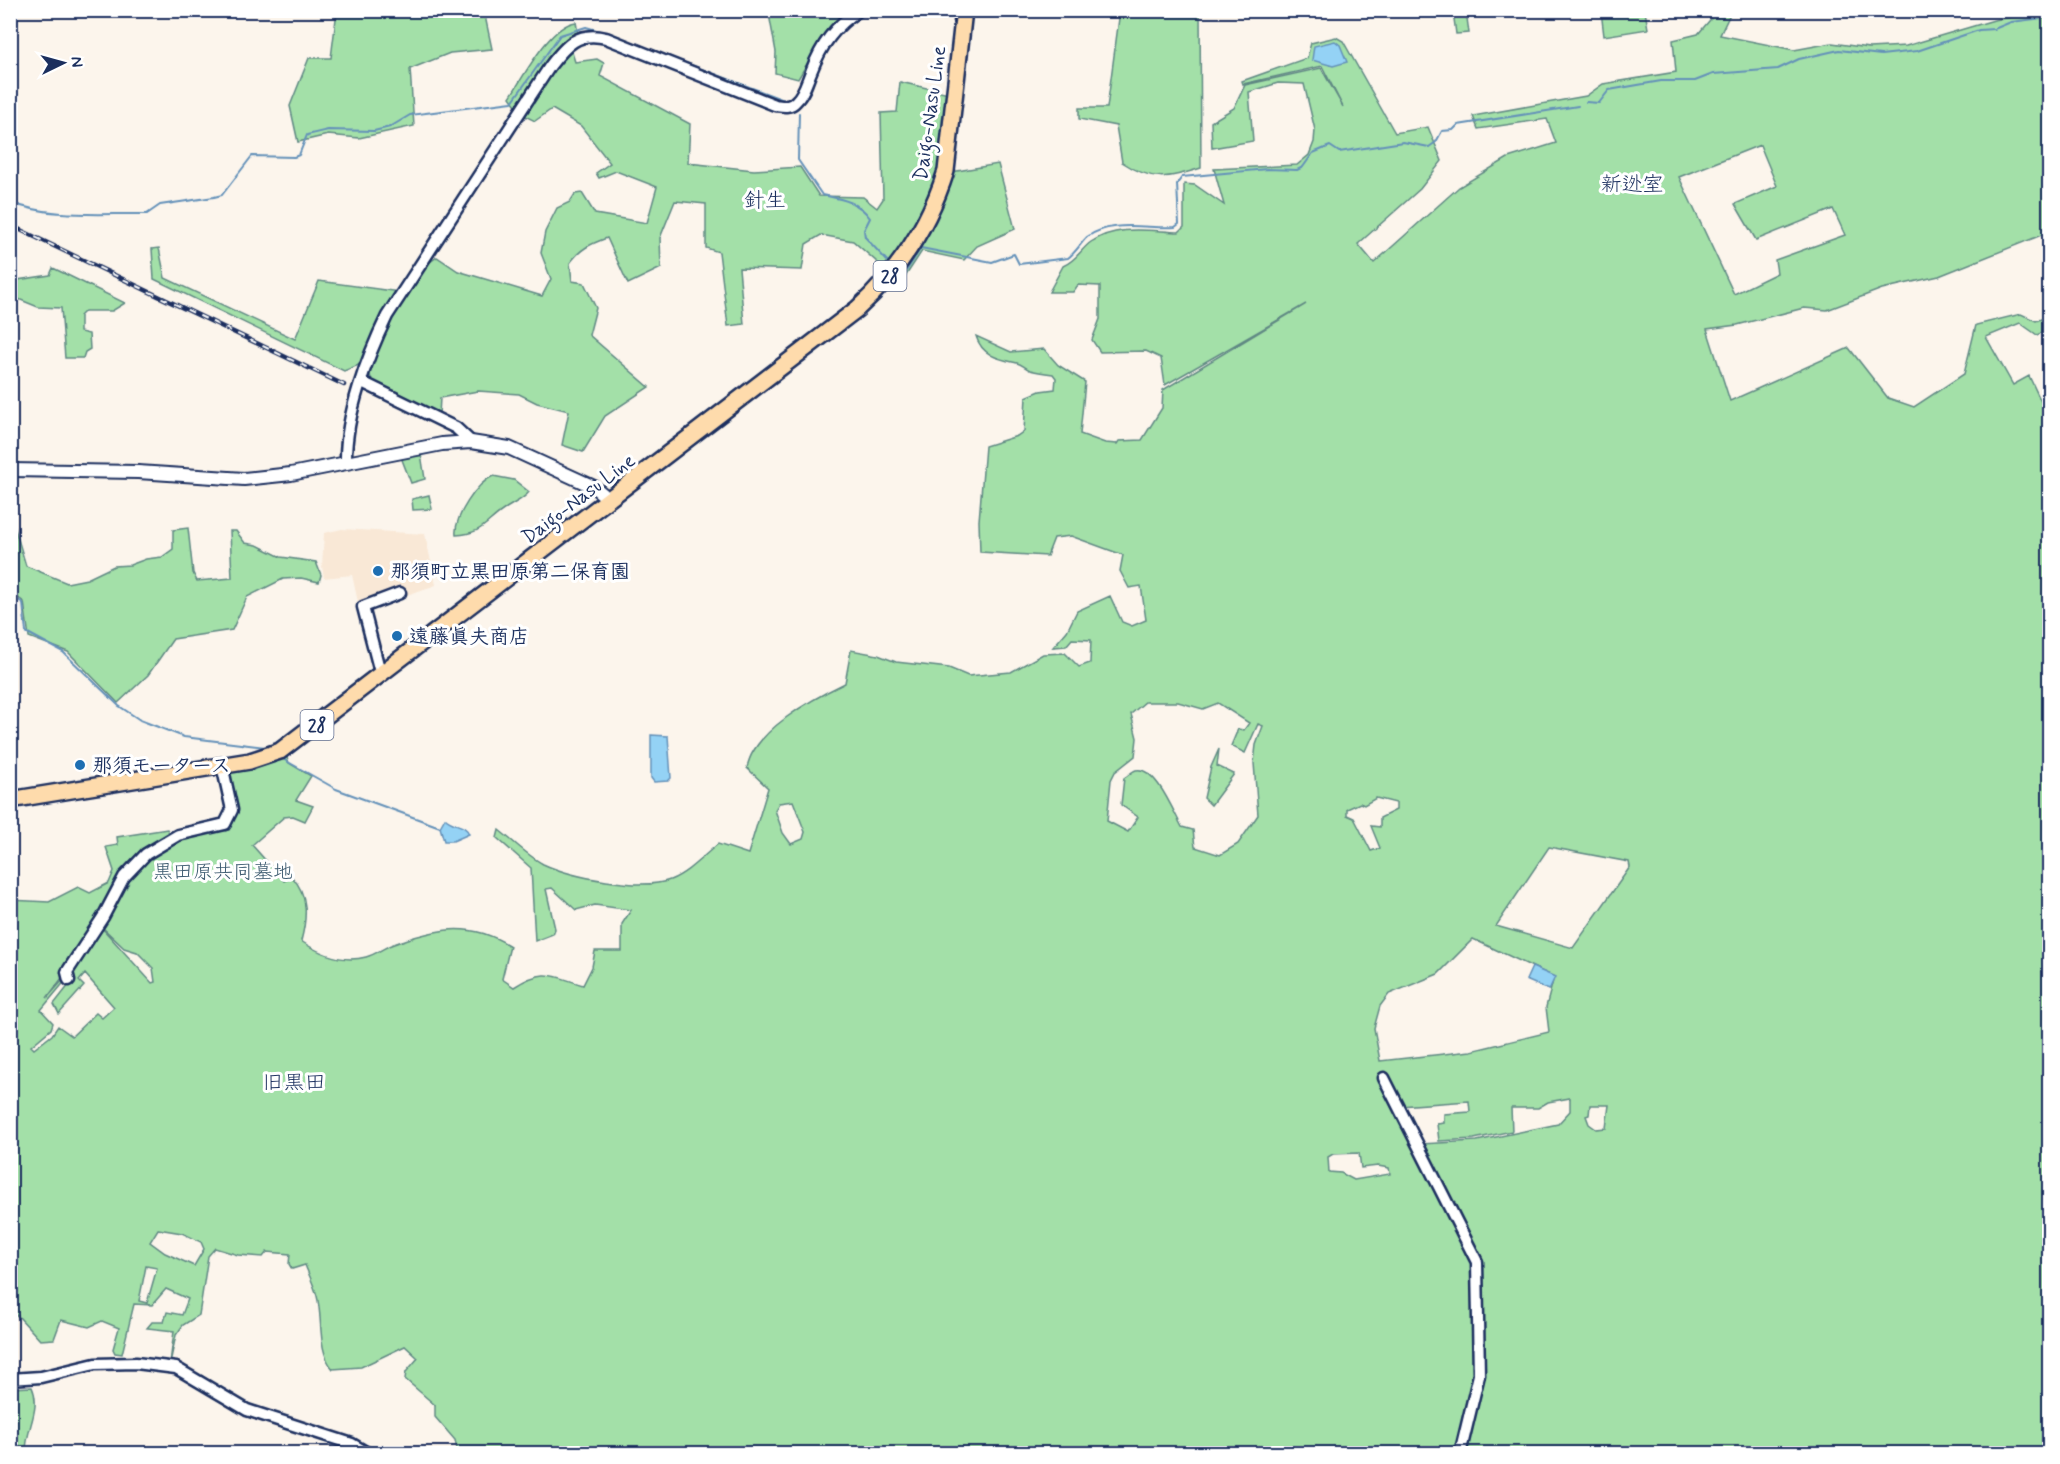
<svg xmlns="http://www.w3.org/2000/svg" width="2060" height="1464" font-family="Mynerve,'Klee One',sans-serif">
<rect width="100%" height="100%" fill="#fcf5ec"/>
<filter id="ink" filterUnits="userSpaceOnUse"><feTurbulence type="fractalNoise" baseFrequency=".0167" numOctaves="2"/><feDisplacementMap in="SourceGraphic" scale="12" xChannelSelector="R" yChannelSelector="G"/><feConvolveMatrix kernelMatrix="1 2 1 2 8 2 1 2 1" color-interpolation-filters="sRGB"/></filter>
<g filter="url(#ink)">
<path fill="#f9e8d6" d="M 342,529 L 425,534 L 436,585 L 360,611 L 352,575 L 324,578 L 322,566 L 324,533 Z"/>
<path fill="#a3e0a8" stroke="#5f8883" stroke-width="1.5" fill-rule="evenodd" d="M 774,10 L 847,10 L 848,11 L 827,30 L 798,79 L 775,73 L 776,52 L 769,14 Z
M 337,11 L 484,11 L 492,49 L 450,53 L 410,69 L 414,126 L 359,138 L 328,135 L 298,142 L 290,106 L 309,58 L 331,58 Z
M 1120,11 L 1200,11 L 1201,168 C 1168,179 1152,182 1122,162 L 1116,126 L 1079,119 L 1079,108 L 1107,108 Z
M 1453,11 L 1466,11 L 1469,33 L 1456,34 Z
M 1601,11 L 1645,11 L 1648,29 L 1604,36 Z
M 1713,11 L 1731,12 L 1720,35 L 1794,50 L 1832,43 L 1869,48 L 1906,46 L 1994,20 L 2049,11 L 2049,232 L 1939,276 L 1882,289 L 1827,310 L 1804,308 L 1737,325 L 1707,329 L 1730,401 L 1849,348 L 1888,398 L 1914,407 L 1964,374 L 1976,325 L 2021,314 L 2036,321 L 2049,316 L 2049,329 L 2037,335 L 2020,323 L 1986,337 L 2013,385 L 2029,376 L 2045,410 L 2049,409 L 2049,1453 L 458,1453 L 455,1440 L 435,1417 L 435,1405 L 405,1379 L 406,1372 L 418,1358 L 405,1346 L 361,1367 L 333,1369 C 317,1351 323,1318 317,1296 C 314,1285 309,1275 305,1265 L 292,1269 L 289,1264 L 290,1254 L 267,1252 L 263,1257 L 238,1255 L 215,1248 L 208,1256 L 199,1315 L 183,1325 L 176,1335 L 170,1363 L 174,1331 L 147,1328 L 152,1322 L 164,1322 L 167,1312 L 182,1315 L 188,1299 L 166,1289 L 152,1305 L 134,1304 L 122,1354 L 115,1353 L 113,1349 L 119,1328 L 102,1321 L 89,1327 L 61,1320 L 54,1339 L 40,1340 L 18,1316 L 11,1313 L 10,900 L 49,902 L 78,887 L 90,893 L 109,883 L 114,871 L 106,847 L 118,845 L 117,837 L 167,829 L 174,842 L 183,837 L 229,830 C 242,810 234,793 228,772 L 295,749 L 287,757 L 289,763 L 311,776 L 296,800 L 313,806 L 305,821 L 293,816 L 284,817 L 252,845 L 284,881 L 292,877 C 309,895 307,918 301,941 C 320,954 343,963 366,957 C 375,955 383,948 391,945 C 434,929 469,920 510,946 L 502,979 L 514,987 C 544,968 551,975 583,985 L 592,967 L 595,951 L 622,951 L 622,924 L 631,910 L 595,905 L 576,910 L 552,888 L 546,889 L 555,929 L 553,934 L 535,941 L 531,868 L 497,838 L 499,830 C 513,841 528,856 543,864 C 571,877 641,891 670,880 C 688,873 703,856 718,844 L 748,854 L 768,788 L 747,768 C 753,731 814,698 845,683 L 851,650 L 878,655 L 896,662 L 949,668 L 968,676 L 1011,672 L 1043,654 L 1065,653 L 1079,667 L 1090,663 L 1091,640 L 1072,639 L 1066,646 L 1053,647 L 1067,631 L 1077,611 L 1110,596 L 1122,622 L 1132,626 L 1146,620 L 1141,586 L 1129,588 L 1120,571 L 1123,555 L 1071,536 L 1054,538 L 1047,556 L 980,552 L 979,521 L 985,446 L 1017,436 L 1024,431 L 1026,397 L 1040,391 L 1055,389 L 1056,378 L 1053,374 C 1045,373 1037,372 1030,370 C 1025,368 1022,364 1017,363 C 999,359 982,356 976,336 L 1011,352 L 1044,349 L 1058,365 L 1085,382 L 1080,434 L 1105,443 L 1117,444 L 1119,441 L 1142,440 L 1162,408 L 1163,390 L 1306,304 L 1165,385 L 1161,358 L 1146,351 L 1100,352 L 1092,340 L 1100,319 L 1100,286 L 1078,285 L 1073,292 L 1049,292 L 1063,266 C 1077,260 1080,250 1091,242 C 1117,224 1149,231 1179,232 L 1184,227 L 1184,184 L 1195,185 L 1224,205 L 1214,169 L 1297,165 L 1309,155 L 1314,142 L 1315,130 L 1304,84 L 1278,83 L 1249,92 L 1253,141 L 1212,148 L 1211,122 L 1234,108 L 1245,85 L 1321,68 L 1343,107 L 1322,66 L 1243,84 L 1242,81 L 1307,58 L 1311,43 L 1336,37 L 1343,41 L 1395,133 L 1428,127 L 1442,161 L 1420,189 L 1358,244 L 1374,263 L 1459,187 L 1508,158 L 1556,143 L 1547,119 L 1478,129 L 1473,116 L 1586,96 L 1603,84 L 1676,72 L 1673,40 L 1698,34 L 1715,14 ZM 1760,145 L 1777,186 L 1735,204 L 1756,240 L 1833,209 L 1845,235 L 1775,260 L 1777,273 L 1734,294 L 1679,177 ZM 1145,702 L 1178,702 L 1203,709 L 1218,703 L 1249,723 L 1244,730 L 1238,729 L 1231,746 L 1245,753 L 1258,724 L 1263,726 L 1256,745 L 1254,763 L 1258,815 L 1238,844 L 1220,855 L 1195,847 L 1193,830 L 1182,827 C 1174,813 1155,765 1136,770 C 1132,771 1128,776 1124,778 L 1121,805 L 1138,817 L 1128,832 L 1107,821 L 1111,780 L 1115,772 L 1135,756 L 1137,738 L 1131,714 ZM 1376,798 L 1396,803 L 1396,810 L 1380,818 L 1380,827 L 1371,826 L 1380,848 L 1371,851 L 1354,818 L 1347,815 L 1347,809 L 1360,803 L 1364,805 ZM 793,801 L 805,832 L 803,839 L 791,844 L 783,833 L 775,810 L 779,803 ZM 1549,847 L 1629,862 L 1630,867 L 1573,948 L 1496,926 ZM 101,926 L 124,948 L 137,952 L 153,968 L 155,982 L 152,983 L 102,928 L 71,971 L 47,998 ZM 1473,939 L 1554,977 L 1546,1007 L 1549,1032 L 1471,1051 L 1380,1061 L 1374,1028 L 1380,1006 L 1389,994 L 1438,974 ZM 71,974 L 73,980 L 54,1004 L 59,1014 L 84,986 L 79,981 L 85,974 L 114,1007 L 102,1018 L 96,1013 L 72,1036 L 58,1026 L 52,1035 L 34,1049 L 31,1046 L 51,1029 L 53,1023 L 41,1010 ZM 1570,1098 L 1570,1111 L 1558,1124 L 1477,1141 L 1420,1144 L 1400,1106 L 1469,1101 L 1470,1112 L 1444,1114 L 1444,1123 L 1437,1124 L 1439,1141 L 1474,1139 L 1512,1131 L 1511,1108 L 1538,1108 L 1548,1102 ZM 1590,1105 L 1609,1105 L 1606,1128 L 1596,1129 L 1589,1124 L 1586,1116 L 1589,1115 ZM 1359,1153 L 1361,1168 L 1378,1166 L 1389,1168 L 1390,1174 L 1354,1180 L 1341,1173 L 1329,1172 L 1328,1157 L 1333,1154 ZM 158,1229 L 182,1233 L 201,1242 L 204,1249 L 194,1266 L 165,1253 L 150,1242 ZM 146,1266 L 157,1268 L 147,1303 L 139,1301 Z
M 576,22 L 580,44 L 571,49 L 575,62 L 597,59 L 604,63 L 600,76 L 690,124 L 688,163 L 754,170 L 800,167 L 819,196 L 863,197 L 877,208 L 883,199 L 881,113 L 897,112 L 900,82 L 949,93 L 951,172 L 998,164 L 1015,229 L 977,246 L 964,260 L 922,251 L 901,283 L 853,241 L 821,235 L 806,244 L 802,270 L 739,268 L 744,324 L 728,326 L 719,252 L 706,248 L 706,204 L 675,201 L 660,238 L 661,268 L 628,284 L 607,238 C 590,244 580,249 570,263 L 572,281 L 584,283 L 596,308 L 589,335 L 649,387 L 605,416 L 583,452 L 562,445 L 569,411 L 537,403 L 519,394 L 478,391 L 440,398 L 439,415 L 374,385 L 369,373 L 378,346 L 361,364 L 344,371 L 154,279 L 152,249 L 159,248 L 165,278 L 295,339 L 319,281 L 407,293 L 426,265 L 437,257 L 458,271 L 542,296 L 551,279 L 541,253 L 545,232 L 557,208 L 570,202 L 575,194 L 582,193 L 595,214 L 647,223 L 657,187 L 616,171 L 599,178 L 596,173 L 610,163 L 581,126 L 552,109 L 535,121 L 523,115 L 510,97 C 524,76 550,25 576,22 Z
M 53,268 L 125,303 L 112,311 L 85,311 L 80,316 L 80,332 L 89,334 L 90,349 L 85,352 L 83,358 L 65,358 L 61,308 L 38,307 L 11,296 L 11,281 L 50,275 Z
M 421,454 L 425,479 L 411,483 L 401,457 Z
M 10,474 L 14,474 L 13,522 L 26,566 L 67,583 L 87,579 L 114,566 L 130,565 L 146,559 L 162,557 L 173,549 L 173,530 L 188,528 L 193,573 L 197,581 L 232,578 L 230,531 L 236,531 L 245,543 L 257,545 L 281,557 L 316,562 L 321,575 L 319,582 L 301,578 L 283,579 L 247,597 L 232,630 L 173,639 L 148,675 L 118,703 L 68,652 L 29,637 L 24,602 L 11,593 Z
M 493,476 L 514,480 L 529,492 C 523,500 513,503 505,509 C 485,522 483,534 456,535 C 454,517 477,483 493,476 Z
M 429,495 L 432,509 L 413,510 L 412,499 Z
M 1219,749 L 1217,766 L 1234,774 L 1211,805 L 1204,798 L 1211,767 Z
M 32,1387 C 42,1409 25,1430 26,1453 L 11,1453 L 11,1388 Z"/>
<path fill="#94d2f5" stroke="#6491b9" stroke-width="1.5" d="M 1335,41 L 1340,45 L 1347,62 L 1333,66 L 1312,60 L 1314,46 Z
M 651,735 L 668,736 L 671,778 L 668,781 L 654,782 L 651,778 Z
M 445,818 C 452,826 466,824 469,834 L 453,841 L 444,841 L 440,827 Z
M 1532,967 L 1555,977 L 1549,990 L 1526,980 Z"/>
<g fill="none" stroke-linecap="round" stroke-linejoin="round">
<path stroke="#6491b9" stroke-width="2" d="M 635,44 L 784,100
M 1586,102 L 1599,103 L 1609,90 L 1661,81 L 1695,81 L 1713,74 L 1778,69 L 1799,59 L 1839,50 L 1881,55 L 1917,51 L 1979,30 L 1994,29 L 2011,22 L 2050,17
M 799,113 L 798,160 L 822,195 C 841,199 858,201 870,218 L 864,230 L 865,237 L 889,263
M 10,202 C 51,219 104,213 147,214 L 160,205 L 214,197 L 222,195 L 252,156 L 294,157 L 299,155 L 307,135 L 328,130 L 374,131 L 390,127 L 410,115 L 512,102 L 560,35 L 586,27 L 607,33
M 901,279 L 921,248 L 992,262 L 1014,254 L 1019,264 L 1068,258 C 1076,252 1080,244 1087,237 C 1110,219 1148,229 1175,227 L 1179,224 L 1177,184 L 1182,177 L 1267,169 L 1297,170 L 1303,167 L 1313,153 L 1330,146 L 1339,152 L 1403,142 L 1429,147 L 1436,142 L 1442,131 L 1453,130 L 1458,125 L 1578,106
M 10,595 L 23,603 L 26,632 L 63,652 L 119,706 L 140,720 L 184,737 L 265,747
M 281,758 L 336,789 L 440,827"/>
<defs>
<path id="minor" d="M 362,382 L 456,428 L 471,442
M 346,462 C 345,416 367,357 387,316 L 550,66 C 566,45 578,31 606,38 L 775,105 C 783,106 790,108 796,101 C 804,94 807,81 811,72 C 821,45 835,26 859,10
M 381,676 L 363,607 L 400,593
M 69,980 L 67,972 L 103,917 L 124,877 L 146,854 L 178,835 L 225,824 L 232,810 L 222,765
M 1384,1078 L 1477,1262 L 1479,1375 L 1460,1454
M 10,1379 L 41,1377 L 95,1364 L 136,1363 L 176,1368 L 247,1410 L 352,1444 L 369,1454"/>
<path id="tertiary" d="M 10,470 L 138,472 L 244,479 L 291,474 L 442,444 L 471,442 L 509,448 L 594,487 L 610,500"/>
<path id="primary" d="M 10,800 L 250,761 L 280,751 L 857,309 C 899,271 929,225 946,171 L 964,10"/>
</defs>
<use href="#minor" stroke="#1b2f5e" stroke-width="15"/>
<use href="#tertiary" stroke="#1b2f5e" stroke-width="16"/>
<use href="#primary" stroke="#1b2f5e" stroke-width="20"/>
<use href="#minor" stroke="#fff" stroke-width="10"/>
<use href="#tertiary" stroke="#fff" stroke-width="12"/>
<use href="#primary" stroke="#fedbac" stroke-width="15"/>
<defs>
<path id="rail" d="M 10,225 L 344,385"/>
</defs>
<use href="#rail" stroke="#1b2f5e" stroke-width="4.5"/>
<use href="#rail" stroke="#fff" stroke-width="2" stroke-dasharray="7" stroke-linecap="butt"/>
</g>
</g>
<g fill="#1f6fb2" stroke="#fff" stroke-width="2">
<circle cx="378" cy="571" r="6"/>
<circle cx="397" cy="636" r="6"/>
<circle cx="80" cy="765" r="6"/>
</g>
<g text-anchor="middle" stroke-width="6" stroke-linejoin="round" paint-order="stroke">
<g fill="#fff" stroke="#5f6d8e" stroke-width="1.5">
<rect x="873.5" y="261" width="33" height="30" rx="4.5"/>
<rect x="300.5" y="710" width="33" height="30" rx="4.5"/>
</g>
<g font-size="18" font-weight="bold" fill="#1b2f5e">
<text x="890" y="282">28</text>
<text x="317" y="731">28</text>
</g>
<g font-size="20" fill="#1b2f5e" stroke="#fff">
<text transform="translate(929 113) rotate(-82)" y="7">Daigo-Nasu Line</text>
<text transform="translate(578 498) rotate(-37)" y="7">Daigo-Nasu Line</text>
</g>
<g font-size="20" font-weight="bold" fill="#1b2f5e" stroke="#fff" text-anchor="start">
<text x="390" y="578">那須町立黒田原第二保育園</text>
<text x="409" y="643">遠藤眞夫商店</text>
<text x="92" y="772">那須モータース</text>
</g>
<g font-size="20" fill="#3d5b70" stroke="#fff">
<text x="223" y="878">黒田原共同墓地</text>
</g>
<g font-size="21" fill="#1b2f5e" stroke="#fff">
<text x="1632" y="191">新迯室</text>
<text x="765" y="207">針生</text>
<text x="294" y="1089">旧黒田</text>
</g>
</g>
<rect width="2060" height="1464" fill="none" stroke="#fff" stroke-width="36"/>
<rect x="18" y="18" width="2024" height="1428" fill="none" stroke="#1b2f5e" stroke-width="2" filter="url(#ink)"/>
<g transform="translate(63 63) rotate(85)" stroke="#ffffff" stroke-width="4.5" paint-order="stroke">
<path d="M0-4.5L10 22L0 15L-10 22Z" fill="#1b2f5e"/>
<text y="-9" font-size="16" font-weight="bold" text-anchor="middle" fill="#1b2f5e">N</text>
</g>
</svg>
